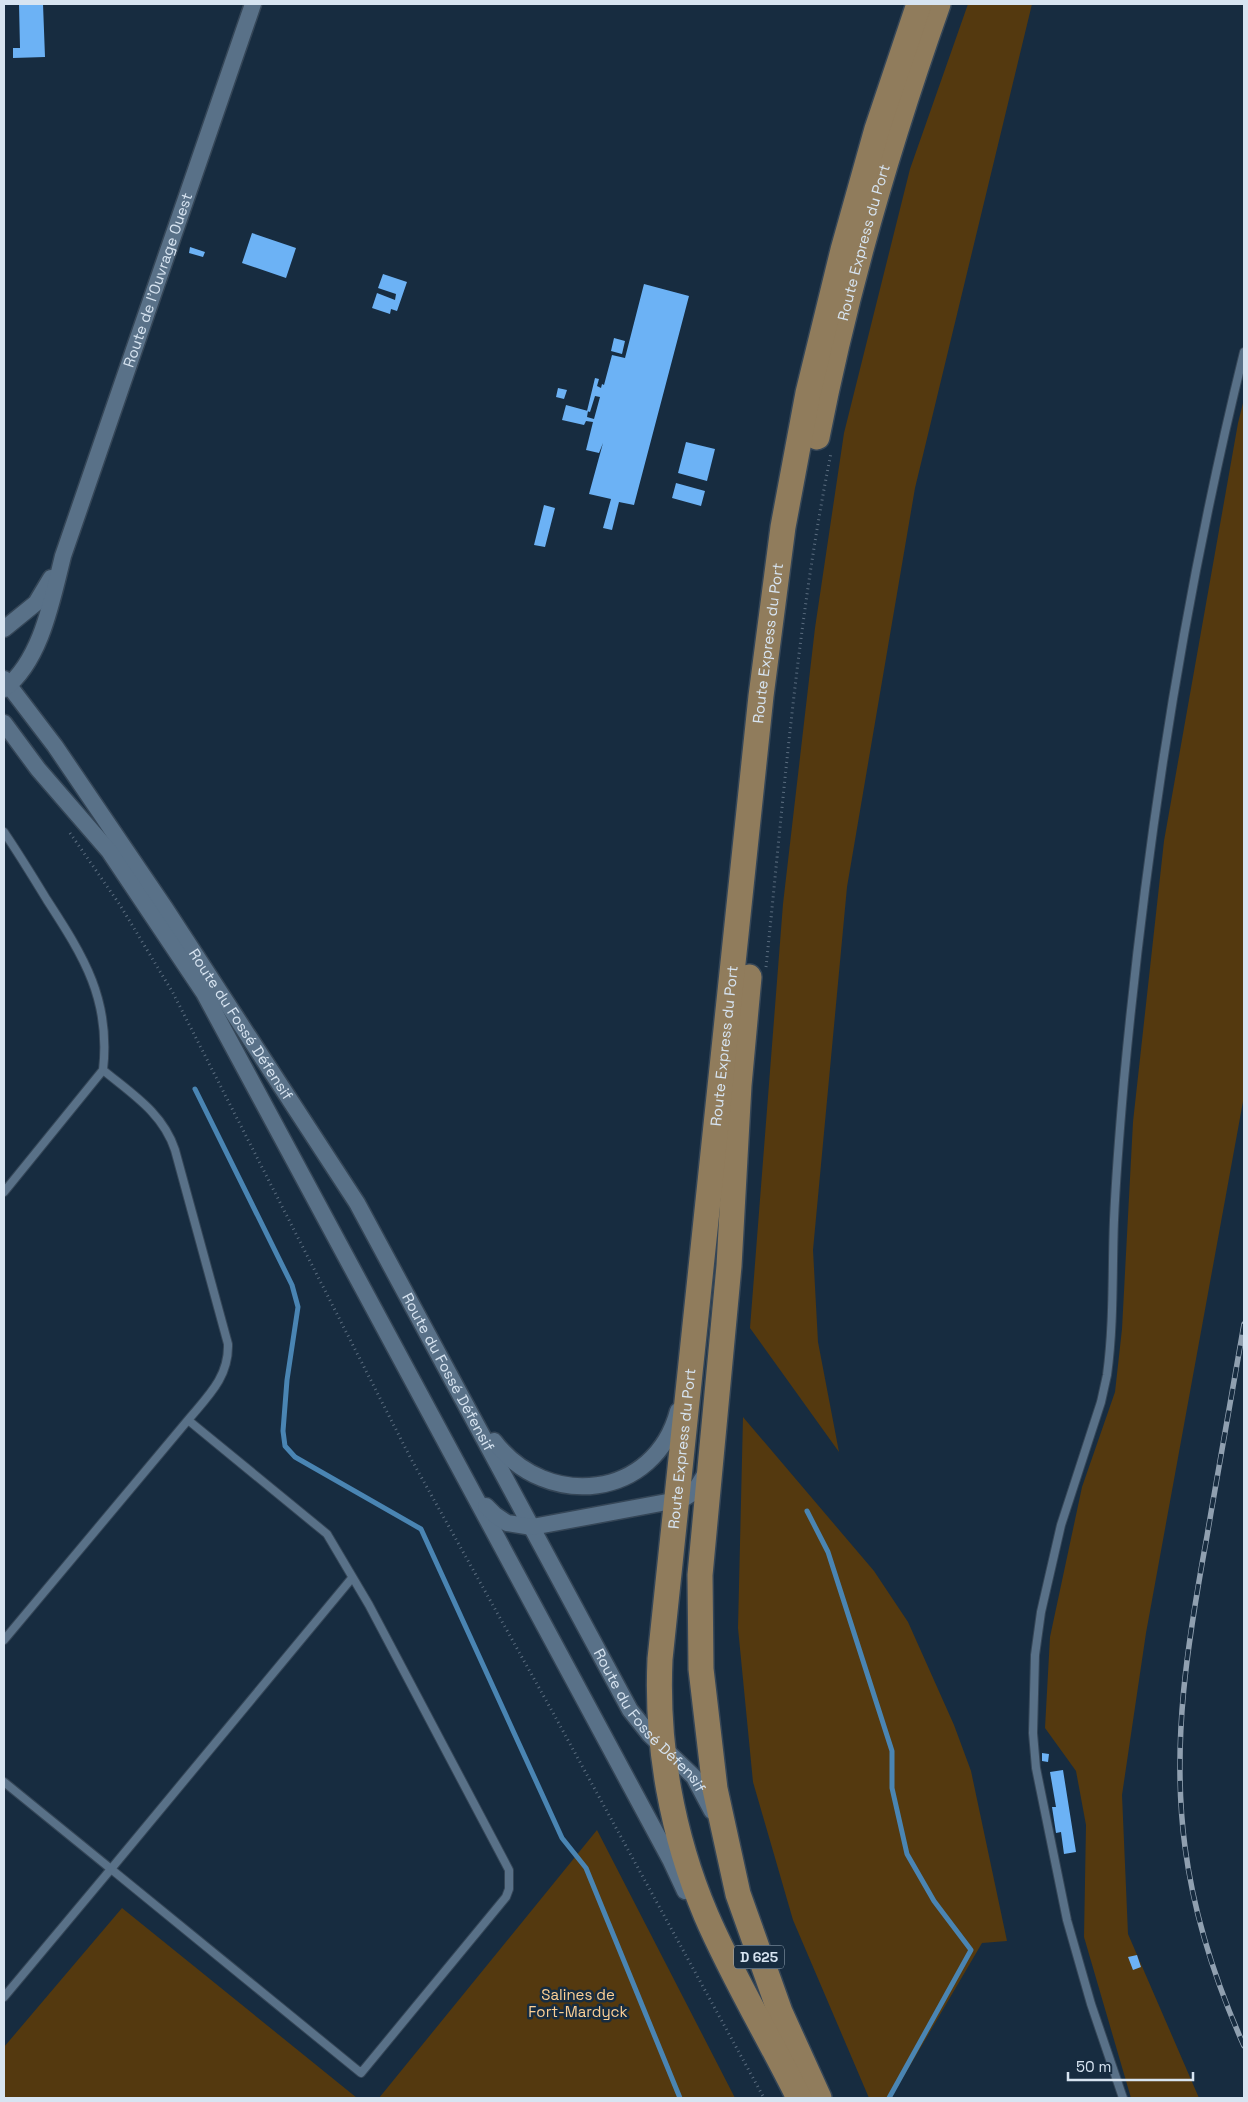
<svg xmlns="http://www.w3.org/2000/svg" width="1248" height="2102" font-family="'Space Grotesk',sans-serif">
<rect width="100%" height="100%" fill="#172c40"/>
<path fill="#54390f" d="M 968,4 L 1032,4 L 915,488 L 847,887 L 813,1250 L 818,1342 L 839,1452 L 750,1328 L 783,904 L 815,628 L 844,433 L 910,169 Z
M 1244,399 L 1244,1096 L 1146,1633 L 1122,1795 L 1128,1934 L 1199,2098 L 1131,2098 L 1084,1937 L 1086,1825 L 1076,1771 L 1045,1728 L 1050,1637 L 1082,1487 L 1115,1392 L 1122,1329 L 1133,1122 L 1164,841 L 1238,423 Z
M 743,1417 L 874,1571 L 908,1622 L 954,1725 L 971,1771 L 1007,1941 L 982,1943 L 891,2098 L 869,2098 L 793,1920 L 753,1782 L 738,1628 Z
M 597,1830 L 735,2098 L 379,2098 Z
M 122,1908 L 357,2098 L 4,2098 L 4,2047 Z"/>
<g fill="none" stroke-linecap="round" stroke-linejoin="round">
<path stroke="#4a85b3" stroke-width="5" d="M 195,1089 L 292,1285 L 298,1307 L 287,1380 L 283,1431 L 285,1446 L 295,1457 L 421,1529 L 562,1838 L 586,1868 L 680,2098
M 807,1511 L 828,1552 L 892,1751 L 892,1788 L 907,1854 L 934,1901 L 971,1950 L 889,2098"/>
</g>
<path fill="#6cb2f5" d="M 19,4 L 43,4 L 45,57 L 13,58 L 13,48 L 20,48 Z
M 252,233 L 296,248 L 286,278 L 242,263 Z
M 190,247 L 205,252 L 203,257 L 189,253 Z
M 383,274 L 407,282 L 397,311 L 391,309 L 390,314 L 372,308 L 377,293 L 395,300 L 396,294 L 378,288 Z
M 644,284 L 689,296 L 634,505 L 619,502 L 612,530 L 603,528 L 611,499 L 589,494 L 603,443 L 599,453 L 586,450 L 593,422 L 586,421 L 584,425 L 562,420 L 566,405 L 588,411 L 587,417 L 594,419 L 600,397 L 595,396 L 590,412 L 587,411 L 595,378 L 599,379 L 597,386 L 601,388 L 602,384 L 604,385 L 612,355 L 625,358 Z
M 614,338 L 625,341 L 622,354 L 611,351 Z
M 558,388 L 567,390 L 564,399 L 556,397 Z
M 686,442 L 715,449 L 707,481 L 678,473 Z
M 676,483 L 705,491 L 701,506 L 672,498 Z
M 544,505 L 555,508 L 545,547 L 534,545 Z
M 1042,1753 L 1049,1754 L 1048,1762 L 1042,1761 Z
M 1063,1770 L 1076,1852 L 1064,1854 L 1061,1832 L 1056,1833 L 1052,1807 L 1056,1807 L 1050,1772 Z
M 1137,1955 L 1141,1967 L 1133,1970 L 1128,1957 Z"/>
<g fill="none" stroke-linecap="round" stroke-linejoin="round">
<defs>
<path id="lane" d="M 4,832 C 19,854 33,877 47,900 C 84,957 111,1000 103,1070
M 4,1192 L 103,1070 C 132,1094 163,1113 175,1150 L 228,1344 C 229,1377 208,1396 188,1420
M 4,1640 L 188,1420 L 327,1534 L 369,1605 L 509,1870 L 509,1889 L 506,1897 L 361,2073 L 111,1869 L 352,1578
M 4,1782 L 111,1869 L 4,1997
M 1123,2098 L 1091,2004 L 1067,1920 L 1036,1768 L 1033,1733 L 1035,1655 L 1041,1612 L 1061,1525 L 1101,1402 L 1107,1375 C 1114,1324 1112,1271 1114,1220 C 1116,1173 1120,1126 1124,1080 C 1147,835 1185,591 1244,352"/>
<g id="street">
<path d="M 4,629 L 36,603 L 51,578"/>
<path id="s1" d="M 4,679 L 55,746 L 165,908 L 357,1203 L 630,1710 L 650,1735 L 694,1777 L 712,1811"/>
<path id="s2" d="M 4,689 C 41,661 52,600 63,556 L 253,4"/>
<path d="M 4,723 L 38,769 L 109,851 L 204,993 L 671,1861 L 685,1891"/>
<path d="M 494,1441 C 547,1511 655,1499 678,1411"/>
<path d="M 486,1506 L 495,1515 L 507,1523 L 532,1527 L 683,1499 L 694,1492 L 706,1473"/>
</g>
<g id="primary">
<path id="s3" d="M 817,437 C 846,289 888,145 938,4"/>
<path d="M 749,977 L 739,1085 L 729,1266 L 700,1575 L 701,1669 L 715,1789 L 738,1894 L 780,2012 L 819,2098"/>
<path id="s4" d="M 799,2098 C 769,2037 733,1978 706,1915 C 672,1835 656,1746 660,1659 L 761,696 L 783,527 L 808,393 L 843,250 L 877,129 L 919,4"/>
</g>
</defs>
<use href="#lane" stroke="#354657" stroke-width="10"/>
<use href="#street" stroke="#354657" stroke-width="19"/>
<use href="#primary" stroke="#354657" stroke-width="28"/>
<path stroke="#5b6d7f" stroke-width="3" stroke-dasharray="1 4" stroke-linecap="butt" d="M 70,833 L 120,905 L 173,993 L 410,1457 L 552,1711 L 764,2098
M 766,967 C 784,795 797,622 831,453"/>
<use href="#lane" stroke="#597188" stroke-width="8"/>
<use href="#street" stroke="#597188" stroke-width="16"/>
<use href="#primary" stroke="#907c5c" stroke-width="25"/>
<defs>
<path id="rail" d="M 1244,1324 C 1232,1394 1219,1465 1207,1536 C 1188,1640 1171,1742 1185,1847 C 1194,1916 1216,1983 1244,2046"/>
</defs>
<use href="#rail" stroke="#90a0b0" stroke-width="5.5"/>
<use href="#rail" stroke="#172c40" stroke-width="4" stroke-dasharray="11" stroke-linecap="butt"/>
</g>
<g text-anchor="middle" stroke-width="5" stroke-linejoin="round" paint-order="stroke">
<rect fill="#172c40" stroke="#9dadbc" stroke-width="1" x="734" y="1945.5" width="50" height="23" rx="4"/>
<g font-size="14" font-weight="bold" fill="#d7e4f1">
<text x="759" y="1962">D 625</text>
</g>
<g font-size="15" fill="#d7e4f1" stroke="#172c40">
<text dy="5" stroke="none"><textPath href="#s3" startOffset="200">Route Express du Port</textPath></text>
<text dy="5" stroke="none"><textPath href="#s2" startOffset="440">Route de l'Ouvrage Ouest</textPath></text>
<text dy="5" stroke="none"><textPath href="#s4" startOffset="1489">Route Express du Port</textPath></text>
<text dy="5" stroke="none"><textPath href="#s1" startOffset="419">Route du Fossé Défensif</textPath></text>
<text dy="5" stroke="none"><textPath href="#s4" startOffset="1084">Route Express du Port</textPath></text>
<text dy="5" stroke="none"><textPath href="#s1" startOffset="824">Route du Fossé Défensif</textPath></text>
<text dy="5" stroke="none"><textPath href="#s4" startOffset="679">Route Express du Port</textPath></text>
<text dy="5" stroke="none"><textPath href="#s1" startOffset="1228">Route du Fossé Défensif</textPath></text>
</g>
<g font-size="15" fill="#fdd095" stroke="#172c40">
<text x="578" y="2000">Salines de<tspan x="578" dy="17">Fort-Mardyck</tspan></text>
</g>
</g>
<rect width="1248" height="2102" fill="none" stroke="#d7e4f1" stroke-width="10"/>
<path d="M1068 2072v8h125v-8" fill="none" stroke="#d7e4f1" stroke-width="2.5"/>
<text x="1076" y="2072" font-size="15" fill="#d7e4f1" stroke="#172c40" stroke-width="4" paint-order="stroke">50 m</text>
</svg>
